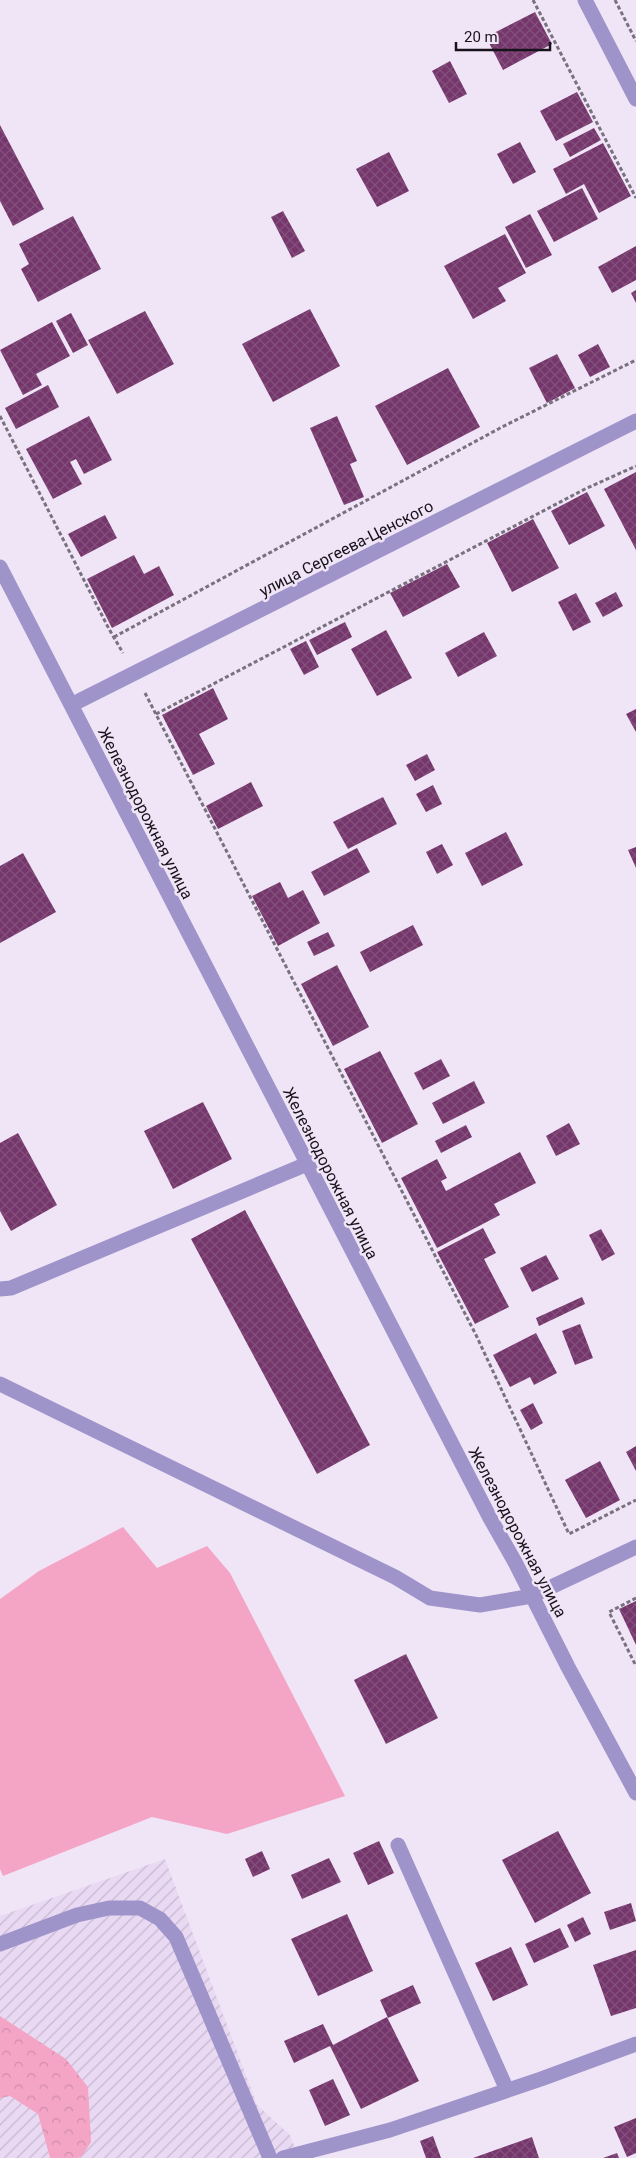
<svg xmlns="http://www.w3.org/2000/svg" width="636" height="2158" font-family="Roboto,sans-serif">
<defs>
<pattern id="industrial-furrows" width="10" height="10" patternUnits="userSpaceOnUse" patternTransform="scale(1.25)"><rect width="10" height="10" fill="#e9d9f3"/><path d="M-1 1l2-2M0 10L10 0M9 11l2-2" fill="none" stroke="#c7b9d0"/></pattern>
<pattern id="forest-crowns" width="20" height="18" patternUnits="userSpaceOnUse" patternTransform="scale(1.25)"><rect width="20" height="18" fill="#f4a5c5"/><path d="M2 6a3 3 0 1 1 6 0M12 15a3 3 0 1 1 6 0" fill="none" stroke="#d08da9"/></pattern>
<pattern id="building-cross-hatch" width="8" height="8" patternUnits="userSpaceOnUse" patternTransform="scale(1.25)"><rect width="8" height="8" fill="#75366c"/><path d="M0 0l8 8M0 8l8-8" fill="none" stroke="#83507c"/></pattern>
</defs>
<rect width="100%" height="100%" fill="#f0e4f7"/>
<path fill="url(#industrial-furrows)" d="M 165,1859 L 257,2105 L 290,2135 L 299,2158 L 0,2158 L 0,1916 Z"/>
<path fill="url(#forest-crowns)" d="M 0,2016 L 66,2059 L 88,2087 L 91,2142 L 82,2156 L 77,2158 L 50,2158 L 38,2114 L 10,2096 L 0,2098 Z"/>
<path fill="#f4a5c5" d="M 123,1527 L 157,1568 L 207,1546 L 230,1573 L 345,1796 L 227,1834 L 152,1817 L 3,1876 L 0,1869 L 0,1599 L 39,1571 Z"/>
<path fill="url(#building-cross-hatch)" d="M 535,12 L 552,44 L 503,70 L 486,37 Z
M 450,61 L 467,94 L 449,103 L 432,71 Z
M 577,92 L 593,122 L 556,141 L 540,111 Z
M 0,125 L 44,209 L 13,226 L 0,201 Z
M 594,128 L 601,140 L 570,157 L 563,144 Z
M 520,142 L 536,172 L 513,184 L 497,154 Z
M 603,143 L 631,196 L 599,213 L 584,184 L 566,194 L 553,169 Z
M 389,152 L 409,191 L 377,207 L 356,169 Z
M 582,188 L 598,219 L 554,242 L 537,211 Z
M 283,211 L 305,251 L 292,258 L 271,217 Z
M 530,214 L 552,255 L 526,268 L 505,227 Z
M 73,216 L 101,269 L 38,302 L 21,269 L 29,264 L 19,244 Z
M 505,234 L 526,273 L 498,288 L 506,301 L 473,319 L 444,266 Z
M 636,246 L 636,280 L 612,293 L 598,267 Z
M 636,290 L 636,303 L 631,293 Z
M 310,309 L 340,366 L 273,402 L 242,344 Z
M 145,311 L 174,364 L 117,394 L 88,340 Z
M 71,313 L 88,345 L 73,353 L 56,321 Z
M 52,322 L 70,356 L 36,374 L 42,385 L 23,395 L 0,350 Z
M 598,344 L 610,367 L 590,377 L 578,355 Z
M 557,354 L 575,388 L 547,403 L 529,368 Z
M 448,368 L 480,427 L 407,465 L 375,406 Z
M 48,385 L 59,407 L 16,429 L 5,408 Z
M 89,416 L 112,460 L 84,474 L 76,459 L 70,462 L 82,484 L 53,499 L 26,449 Z
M 337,416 L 357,461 L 350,464 L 364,497 L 344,505 L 310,428 Z
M 636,472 L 636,550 L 604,489 Z
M 587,492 L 605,526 L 569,545 L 551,511 Z
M 105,515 L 117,538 L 81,557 L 68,534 Z
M 533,519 L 559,568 L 512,592 L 487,543 Z
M 134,555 L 144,574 L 159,566 L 174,595 L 112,628 L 87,579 Z
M 447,564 L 460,587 L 403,617 L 390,593 Z
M 616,592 L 623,606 L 603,617 L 595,603 Z
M 576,593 L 591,622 L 573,631 L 558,602 Z
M 345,622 L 352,637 L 317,655 L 309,640 Z
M 386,630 L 412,678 L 377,696 L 351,649 Z
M 484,632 L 497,656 L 458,677 L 445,653 Z
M 306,641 L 319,667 L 304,675 L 290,649 Z
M 213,688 L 228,719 L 199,734 L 215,764 L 193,775 L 162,715 Z
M 636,709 L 636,732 L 626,714 Z
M 427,754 L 435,770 L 415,781 L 406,765 Z
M 251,782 L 263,806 L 218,829 L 206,806 Z
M 433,785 L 442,804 L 426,812 L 416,794 Z
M 383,797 L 397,824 L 348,849 L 333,822 Z
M 506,832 L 523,865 L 482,886 L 465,853 Z
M 442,844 L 453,865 L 437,874 L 426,852 Z
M 636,847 L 636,868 L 628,850 Z
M 357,848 L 370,872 L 324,896 L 311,872 Z
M 23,853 L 56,912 L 0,943 L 0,866 Z
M 280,882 L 288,898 L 303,890 L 320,923 L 278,946 L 252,896 Z
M 413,925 L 423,945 L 370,972 L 360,952 Z
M 328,932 L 335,946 L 314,956 L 307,942 Z
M 337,965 L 369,1027 L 333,1046 L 301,984 Z
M 380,1051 L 418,1124 L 382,1143 L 344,1069 Z
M 441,1059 L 450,1076 L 423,1090 L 414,1073 Z
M 474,1081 L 485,1103 L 443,1124 L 432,1103 Z
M 203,1102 L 232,1159 L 173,1189 L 144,1131 Z
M 569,1123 L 580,1144 L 556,1156 L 546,1136 Z
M 466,1125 L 472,1137 L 441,1153 L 435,1141 Z
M 18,1133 L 57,1205 L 11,1231 L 0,1211 L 0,1143 Z
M 520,1152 L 536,1183 L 494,1204 L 500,1215 L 437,1248 L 401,1178 L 437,1159 L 447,1178 L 441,1181 L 446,1191 Z
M 245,1210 L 370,1445 L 317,1474 L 191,1239 Z
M 483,1228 L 496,1253 L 484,1259 L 509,1307 L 475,1324 L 437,1252 Z
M 601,1229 L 615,1254 L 602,1261 L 589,1235 Z
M 546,1255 L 559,1279 L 532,1292 L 520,1268 Z
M 582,1297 L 585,1304 L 539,1326 L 536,1318 Z
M 580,1324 L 593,1358 L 575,1365 L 562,1331 Z
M 536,1333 L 557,1373 L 534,1385 L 530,1377 L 510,1387 L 493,1355 Z
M 533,1403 L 543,1423 L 531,1430 L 520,1410 Z
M 636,1446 L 636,1471 L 626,1452 Z
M 600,1461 L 620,1500 L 586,1518 L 565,1480 Z
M 636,1601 L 636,1645 L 619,1609 Z
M 406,1654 L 438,1718 L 386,1744 L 354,1680 Z
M 558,1831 L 591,1893 L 535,1923 L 502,1860 Z
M 379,1841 L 394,1873 L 368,1885 L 353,1853 Z
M 262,1851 L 270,1869 L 253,1877 L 245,1859 Z
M 329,1858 L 341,1882 L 302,1899 L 291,1875 Z
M 631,1903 L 636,1921 L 610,1930 L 604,1912 Z
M 347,1914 L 373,1971 L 318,1996 L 291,1939 Z
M 583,1917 L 591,1934 L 575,1942 L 567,1925 Z
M 560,1928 L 569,1947 L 534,1963 L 525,1944 Z
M 511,1947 L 528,1985 L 493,2001 L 475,1963 Z
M 636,1950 L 636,2008 L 611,2016 L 593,1965 Z
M 413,1985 L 421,2003 L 388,2018 L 380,2000 Z
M 387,2017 L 419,2081 L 361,2109 L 330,2046 L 294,2063 L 284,2041 L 323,2024 L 333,2045 Z
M 333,2079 L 350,2115 L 325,2126 L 309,2090 Z
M 636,2118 L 636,2153 L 627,2157 L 614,2127 Z
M 433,2136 L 441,2158 L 426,2158 L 420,2141 Z
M 532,2137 L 539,2158 L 473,2158 Z
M 617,2153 L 619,2158 L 603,2158 Z"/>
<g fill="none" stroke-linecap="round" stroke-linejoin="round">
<path stroke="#79717e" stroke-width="3" stroke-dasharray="4 2.5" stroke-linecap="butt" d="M 533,0 L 636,198
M 615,0 L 636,41
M 0,416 L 109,629 L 123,653
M 114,637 L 502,427 L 636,360
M 145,693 L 476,1335 L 569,1534 L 636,1500
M 156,714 L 585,489 L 636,466
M 636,1598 L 609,1612 L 636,1666"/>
<path stroke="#9f94ca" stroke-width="15" d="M 585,0 L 636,99
M 0,567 L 490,1518 L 515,1562 L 568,1667 L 636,1793
M 71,705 L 636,421
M 0,1289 L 11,1288 L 307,1164
M 0,1384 L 395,1577 L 430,1598 L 480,1605 L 532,1596 L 636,1547
M 398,1845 L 507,2090
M 0,1944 L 77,1915 L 109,1908 L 140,1908 L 160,1919 L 176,1937 L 270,2158
M 283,2158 L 390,2130 L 541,2079 L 636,2044"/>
</g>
<g text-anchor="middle" stroke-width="5" stroke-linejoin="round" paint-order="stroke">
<g font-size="16" fill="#17131a" stroke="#f0e4f7">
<text transform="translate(346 548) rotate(-27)" y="6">улица Сергеева-Ценского</text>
<text transform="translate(146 813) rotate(63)" y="6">Железнодорожная улица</text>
<text transform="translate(331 1173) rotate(63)" y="6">Железнодорожная улица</text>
<text transform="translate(518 1532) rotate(62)" y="6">Железнодорожная улица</text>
</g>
</g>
<path d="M456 42v8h94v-8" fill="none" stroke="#17131a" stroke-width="2.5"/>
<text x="464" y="42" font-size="15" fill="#17131a" stroke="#f0e4f7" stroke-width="4" paint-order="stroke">20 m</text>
</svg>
